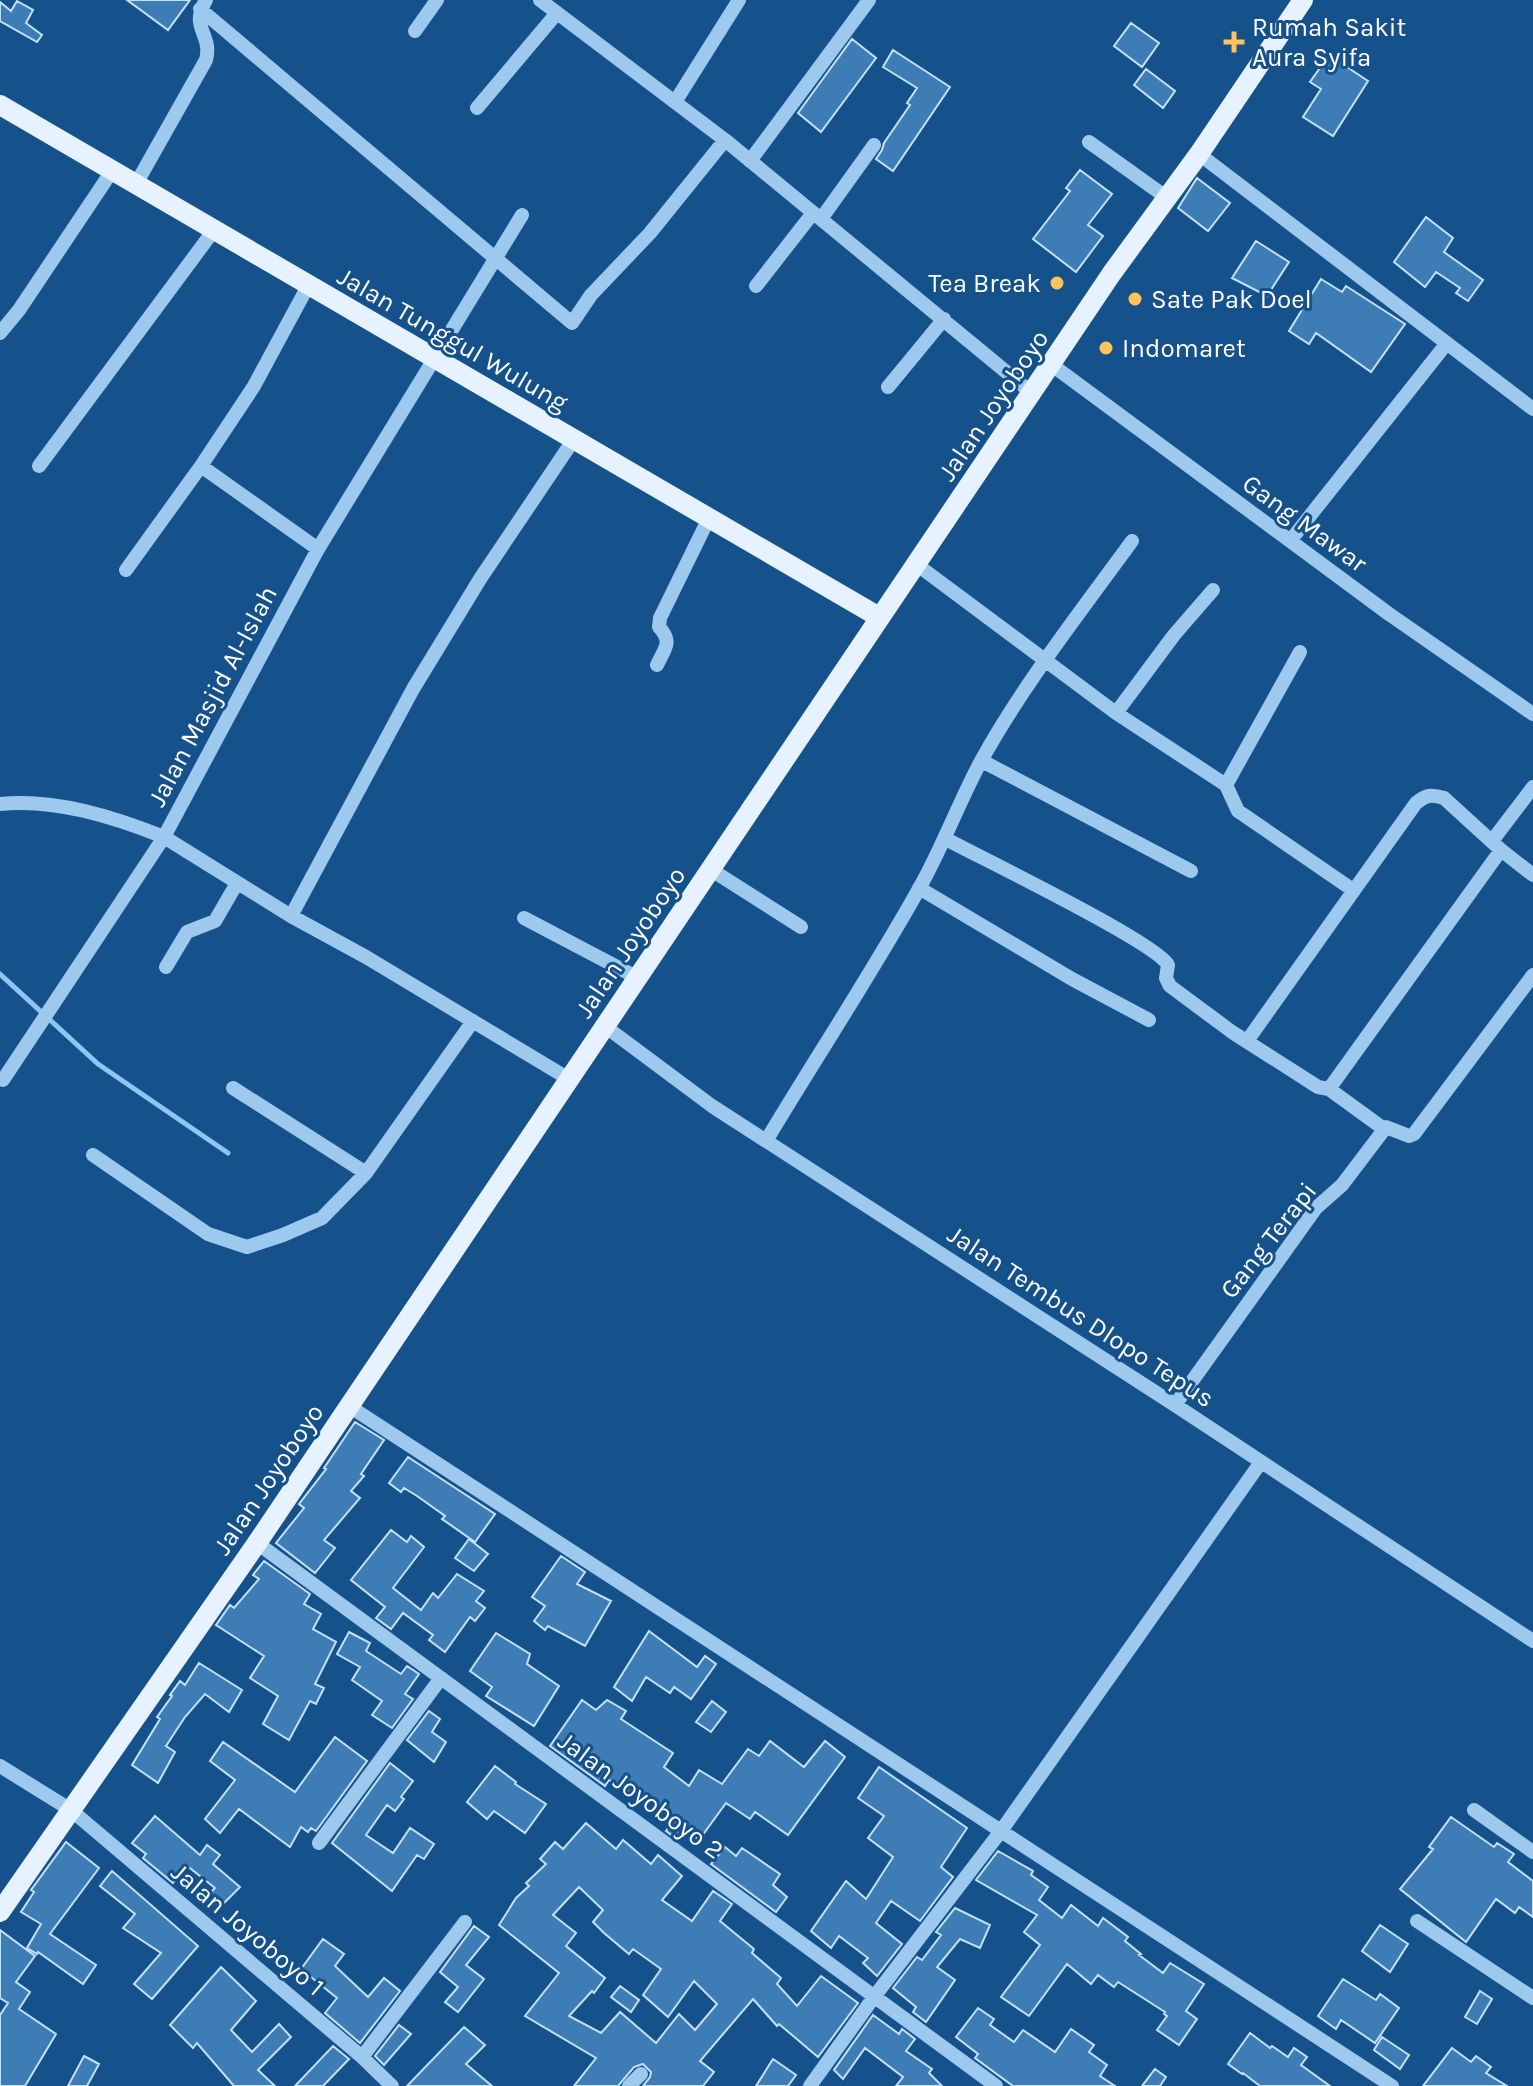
<svg xmlns="http://www.w3.org/2000/svg" width="1533" height="2086" font-family="Karla,sans-serif">
<rect width="100%" height="100%" fill="#15518b"/>
<g fill="none" stroke-linecap="round" stroke-linejoin="round">
<path stroke="#8fc5f2" stroke-width="5" d="M 0,974 L 98,1064 L 228,1153"/>
</g>
<path fill="#3d7cb4" stroke="#c4e1fb" stroke-width="2" fill-rule="evenodd" d="M 127,0 L 190,0 L 168,30 Z
M 17,1 L 33,10 L 26,23 L 42,35 L 37,42 L 0,21 L 0,2 L 11,11 Z
M 1131,23 L 1159,43 L 1142,67 L 1114,46 Z
M 852,39 L 876,58 L 821,132 L 798,113 Z
M 893,50 L 950,87 L 893,171 L 876,159 L 882,150 L 884,143 L 910,105 L 907,103 L 917,88 L 883,67 Z
M 1329,55 L 1368,81 L 1333,136 L 1303,117 L 1321,89 L 1310,82 Z
M 1146,69 L 1175,91 L 1163,108 L 1134,85 Z
M 1080,170 L 1112,194 L 1088,225 L 1103,236 L 1076,272 L 1033,239 L 1070,191 L 1066,188 Z
M 1197,178 L 1230,203 L 1208,231 L 1178,208 Z
M 1426,217 L 1453,238 L 1444,252 L 1483,280 L 1468,301 L 1456,293 L 1460,288 L 1436,272 L 1425,287 L 1394,262 Z
M 1256,241 L 1289,262 L 1267,296 L 1232,278 Z
M 1321,279 L 1342,292 L 1346,286 L 1405,324 L 1371,372 L 1316,333 L 1309,344 L 1289,331 Z
M 355,1422 L 384,1440 L 361,1474 L 364,1476 L 351,1491 L 360,1498 L 324,1540 L 335,1548 L 315,1573 L 276,1543 L 304,1508 L 299,1504 L 326,1469 L 324,1468 Z
M 408,1457 L 495,1514 L 475,1542 L 442,1519 L 445,1516 L 417,1496 L 404,1488 L 401,1492 L 389,1483 Z
M 391,1530 L 407,1542 L 411,1536 L 424,1547 L 393,1588 L 421,1610 L 433,1593 L 438,1598 L 457,1574 L 484,1591 L 476,1601 L 485,1608 L 475,1621 L 470,1617 L 445,1652 L 429,1640 L 433,1635 L 403,1613 L 391,1629 L 376,1618 L 385,1607 L 351,1580 Z
M 469,1539 L 488,1554 L 474,1571 L 455,1558 Z
M 561,1556 L 585,1572 L 577,1584 L 611,1601 L 585,1646 L 548,1626 L 545,1630 L 534,1621 L 545,1606 L 532,1597 Z
M 264,1561 L 310,1594 L 304,1604 L 321,1614 L 313,1629 L 336,1642 L 315,1684 L 324,1688 L 316,1704 L 310,1701 L 289,1740 L 263,1724 L 278,1696 L 250,1678 L 264,1656 L 216,1625 L 230,1605 L 234,1608 L 259,1579 L 253,1575 Z
M 649,1631 L 697,1667 L 705,1656 L 716,1664 L 691,1699 L 674,1687 L 670,1693 L 646,1677 L 632,1701 L 614,1687 Z
M 349,1632 L 370,1643 L 366,1651 L 401,1674 L 407,1666 L 419,1674 L 405,1694 L 413,1699 L 392,1728 L 372,1715 L 382,1701 L 352,1680 L 360,1667 L 337,1654 Z
M 496,1633 L 530,1654 L 527,1664 L 559,1686 L 534,1726 L 486,1696 L 492,1687 L 470,1671 Z
M 199,1663 L 242,1690 L 229,1712 L 205,1694 L 185,1717 L 166,1746 L 175,1752 L 158,1783 L 132,1765 L 160,1719 L 157,1717 L 172,1696 L 170,1695 L 180,1681 L 185,1685 Z
M 582,1700 L 596,1710 L 607,1700 L 626,1711 L 621,1719 L 673,1753 L 664,1767 L 689,1786 L 699,1770 L 722,1784 L 748,1749 L 759,1756 L 770,1741 L 804,1767 L 825,1741 L 845,1757 L 788,1835 L 755,1812 L 750,1819 L 726,1803 L 699,1840 L 686,1830 L 679,1841 L 666,1831 L 675,1817 L 647,1796 L 644,1801 L 609,1780 L 605,1786 L 550,1746 Z
M 712,1701 L 726,1712 L 711,1732 L 696,1722 Z
M 429,1711 L 440,1719 L 432,1732 L 446,1742 L 434,1762 L 407,1740 Z
M 335,1737 L 367,1761 L 316,1831 L 311,1828 L 308,1832 L 301,1827 L 290,1847 L 239,1809 L 220,1833 L 205,1819 L 235,1780 L 210,1761 L 223,1742 L 295,1792 Z
M 390,1763 L 413,1781 L 401,1797 L 404,1799 L 395,1811 L 387,1805 L 366,1835 L 393,1853 L 410,1828 L 434,1844 L 424,1859 L 417,1855 L 392,1891 L 332,1843 Z
M 495,1766 L 516,1782 L 515,1784 L 546,1804 L 525,1833 L 494,1811 L 487,1819 L 467,1802 Z
M 879,1767 L 967,1828 L 941,1867 L 953,1877 L 920,1921 L 891,1901 L 876,1923 L 902,1944 L 877,1976 L 863,1963 L 868,1958 L 839,1936 L 831,1948 L 811,1931 L 846,1881 L 866,1899 L 893,1857 L 868,1838 L 884,1816 L 858,1798 Z
M 155,1816 L 200,1855 L 207,1845 L 220,1855 L 213,1864 L 240,1887 L 220,1907 L 208,1895 L 215,1888 L 186,1865 L 173,1883 L 143,1858 L 146,1854 L 132,1843 Z
M 1451,1817 L 1494,1847 L 1497,1843 L 1514,1854 L 1508,1862 L 1533,1881 L 1533,1917 L 1519,1907 L 1515,1913 L 1496,1899 L 1466,1942 L 1400,1889 L 1433,1849 L 1429,1847 Z
M 586,1823 L 616,1849 L 623,1840 L 651,1864 L 658,1855 L 682,1876 L 662,1900 L 692,1921 L 713,1891 L 732,1904 L 720,1921 L 754,1949 L 752,1953 L 781,1978 L 777,1984 L 797,2006 L 821,1976 L 858,2003 L 818,2057 L 779,2024 L 777,2026 L 753,1999 L 700,2061 L 714,2072 L 703,2086 L 643,2086 L 650,2077 L 651,2072 L 643,2064 L 634,2067 L 618,2086 L 574,2086 L 596,2058 L 525,2016 L 559,1973 L 499,1925 L 516,1898 L 529,1886 L 526,1883 L 546,1864 L 540,1859 L 555,1842 L 563,1849 ZM 579,1887 L 603,1910 L 593,1922 L 604,1933 L 629,1954 L 633,1949 L 661,1969 L 643,1995 L 668,2017 L 694,1981 L 717,2004 L 695,2030 L 679,2014 L 656,2043 L 620,2012 L 601,2033 L 569,2016 L 592,1991 L 594,1993 L 605,1978 L 566,1946 L 576,1933 L 553,1915 Z
M 66,1842 L 99,1868 L 50,1934 L 96,1965 L 83,1984 L 38,1952 L 37,1954 L 27,1948 L 41,1924 L 21,1912 L 34,1892 L 31,1890 Z
M 725,1847 L 736,1856 L 742,1848 L 780,1874 L 773,1885 L 787,1897 L 776,1912 L 711,1864 Z
M 998,1851 L 1033,1871 L 1031,1875 L 1048,1887 L 1039,1900 L 1062,1918 L 1071,1905 L 1098,1926 L 1103,1918 L 1128,1937 L 1125,1941 L 1141,1954 L 1139,1955 L 1163,1973 L 1170,1963 L 1204,1984 L 1186,2011 L 1197,2019 L 1179,2045 L 1157,2030 L 1167,2016 L 1164,2014 L 1165,2012 L 1118,1982 L 1114,1987 L 1098,1975 L 1091,1984 L 1067,1964 L 1029,2016 L 1001,1997 L 1040,1945 L 1024,1932 L 1037,1915 L 976,1880 Z
M 112,1871 L 198,1946 L 152,1999 L 134,1984 L 161,1953 L 123,1928 L 135,1914 L 100,1886 Z
M 955,1908 L 990,1925 L 980,1948 L 960,1939 L 937,1967 L 955,1980 L 926,2022 L 913,2012 L 916,2007 L 893,1988 L 917,1957 L 922,1960 L 941,1935 L 936,1932 Z
M 1380,1925 L 1408,1944 L 1390,1972 L 1362,1951 Z
M 474,1926 L 489,1937 L 466,1965 L 484,1979 L 458,2012 L 445,2002 L 458,1987 L 440,1972 Z
M 0,1930 L 35,1956 L 16,1982 L 30,1992 L 19,2009 L 56,2034 L 25,2086 L 0,2086 L 0,2015 L 8,2003 L 0,1998 Z
M 323,1939 L 344,1954 L 335,1966 L 368,1997 L 384,1978 L 400,1991 L 360,2043 L 325,2013 L 337,1998 L 301,1969 Z
M 221,1967 L 256,2001 L 231,2030 L 252,2052 L 279,2024 L 291,2037 L 258,2070 L 275,2086 L 234,2086 L 197,2043 L 193,2048 L 170,2025 Z
M 1343,1979 L 1376,2000 L 1380,1994 L 1399,2008 L 1375,2043 L 1341,2020 L 1336,2029 L 1318,2016 Z
M 620,1986 L 639,2000 L 631,2012 L 611,1997 Z
M 1480,1991 L 1492,1999 L 1477,2024 L 1465,2017 Z
M 978,2008 L 994,2019 L 990,2025 L 1014,2042 L 1023,2030 L 1055,2052 L 1071,2029 L 1094,2045 L 1089,2052 L 1107,2065 L 1100,2076 L 1115,2086 L 1013,2086 L 975,2058 L 978,2054 L 956,2037 Z
M 873,2015 L 899,2034 L 902,2029 L 915,2039 L 906,2051 L 932,2069 L 929,2073 L 942,2086 L 896,2086 L 903,2077 L 865,2048 L 843,2079 L 834,2070 Z
M 399,2025 L 411,2034 L 384,2065 L 375,2056 Z
M 464,2027 L 485,2045 L 466,2064 L 492,2086 L 407,2086 Z
M 1250,2033 L 1270,2048 L 1272,2046 L 1288,2057 L 1294,2048 L 1307,2057 L 1301,2065 L 1330,2086 L 1260,2086 L 1243,2073 L 1242,2074 L 1228,2064 Z
M 1382,2037 L 1409,2055 L 1400,2069 L 1374,2050 Z
M 333,2046 L 349,2059 L 323,2086 L 295,2086 Z
M 1452,2048 L 1471,2062 L 1476,2056 L 1491,2067 L 1486,2073 L 1507,2086 L 1423,2086 Z
M 84,2056 L 99,2064 L 87,2086 L 68,2086 Z
M 773,2059 L 796,2075 L 788,2086 L 756,2086 Z
M 1155,2069 L 1166,2077 L 1160,2086 L 1142,2086 Z"/>
<g fill="none" stroke-linecap="round" stroke-linejoin="round">
<path stroke="#9dc9ef" stroke-width="14" d="M 540,0 L 725,140 L 1033,394
M 200,9 L 572,323 L 591,295 L 650,233 L 725,140
M 415,31 L 437,0
M 675,102 L 739,0
M 477,108 L 557,13
M 1089,142 L 1166,197
M 1199,154 L 1533,409
M 750,161 L 869,0
M 136,184 L 206,60 C 213,34 189,28 206,0
M 522,215 L 318,549 L 164,837 L 291,916 L 366,957 L 569,1079
M 821,219 L 874,145
M 756,286 L 813,213
M 0,333 L 19,310 L 112,171
M 1052,365 L 1389,614 L 1533,714
M 888,387 L 944,319
M 39,466 L 214,230
M 201,466 L 318,549
M 1290,541 L 1447,343
M 916,564 L 1116,713 L 1226,785 L 1238,811 L 1353,890
M 126,570 L 201,466 L 254,386 L 308,286
M 657,665 C 665,648 673,642 659,627 L 660,618 L 709,518
M 1116,713 L 1174,635 L 1213,590
M 982,761 L 1191,871
M 1226,785 L 1300,652
M 0,804 C 54,798 114,817 164,837 L 3,1080
M 946,839 C 981,858 1155,942 1168,965 L 1166,978 L 1170,986 L 1232,1032 L 1318,1087 L 1329,1089 L 1501,850
M 1492,841 L 1533,787
M 710,869 L 801,927
M 919,888 L 1072,979 L 1149,1020
M 291,916 L 413,689 L 480,579 L 574,439
M 524,918 L 638,978
M 166,967 L 187,932 L 215,921 L 237,883
M 606,1027 L 712,1106 L 1175,1405 L 1533,1641
M 1247,1041 L 1416,803 C 1426,795 1431,794 1444,798 L 1501,850 L 1533,875
M 233,1088 L 366,1173
M 1329,1089 L 1384,1129
M 766,1141 C 817,1056 872,973 920,887 C 943,846 959,802 981,761 C 1023,685 1081,611 1132,541
M 93,1155 L 208,1234 L 247,1247 L 283,1235 L 322,1218 L 366,1173 L 473,1021
M 1175,1405 L 1316,1208 L 1342,1185 L 1386,1127 L 1409,1136 L 1414,1134 L 1533,975
M 349,1406 L 1392,2086
M 257,1543 L 996,2086
M 0,1766 L 71,1810 L 362,2057 L 392,2086
M 1474,1810 L 1533,1852
M 319,1843 L 441,1678
M 1417,1921 L 1533,1998
M 362,2057 L 465,1922
M 629,2086 L 641,2074
M 810,2086 L 874,1997 L 1001,1831 L 1261,1462"/>
<path stroke="#e6f2ff" stroke-width="20" d="M 0,105 L 879,617
M 0,1912 L 257,1543 L 1112,273 L 1199,154 L 1303,0"/>
</g>
<g fill="#ffc35c" stroke="#15518b" stroke-width="3">
<path d="M1230 30h8v8h8v8h-8v8h-8v-8h-8v-8h8z"/>
<circle cx="1057" cy="283" r="8"/>
<circle cx="1135" cy="299" r="8"/>
<circle cx="1106" cy="348" r="8"/>
</g>
<g text-anchor="middle" stroke-width="6" stroke-linejoin="round" paint-order="stroke">
<g font-size="26" fill="#fff" stroke="#15518b" text-anchor="start">
<text x="1252" y="36">Rumah Sakit<tspan x="1252" dy="30">Aura Syifa</tspan></text>
<text x="1041" y="292" text-anchor="end">Tea Break</text>
<text x="1151" y="308">Sate Pak Doel</text>
<text x="1122" y="357">Indomaret</text>
</g>
<g font-size="26" fill="#fff" stroke="#15518b">
<text transform="translate(453 339) rotate(30)" y="9">Jalan Tunggul Wulung</text>
<text transform="translate(993 405) rotate(-56)" y="9">Jalan Joyoboyo</text>
<text transform="translate(1305 523) rotate(36)" y="9">Gang Mawar</text>
<text transform="translate(212 696) rotate(-62)" y="9">Jalan Masjid Al-Islah</text>
<text transform="translate(630 942) rotate(-56)" y="9">Jalan Joyoboyo</text>
<text transform="translate(1268 1240) rotate(-52)" y="9">Gang Terapi</text>
<text transform="translate(1081 1316) rotate(33)" y="9">Jalan Tembus Dlopo Tepus</text>
<text transform="translate(268 1479) rotate(-56)" y="9">Jalan Joyoboyo</text>
<text transform="translate(641 1795) rotate(36)" y="9">Jalan Joyoboyo 2</text>
<text transform="translate(248 1929) rotate(40)" y="9">Jalan Joyoboyo 1</text>
</g>
</g>
</svg>
